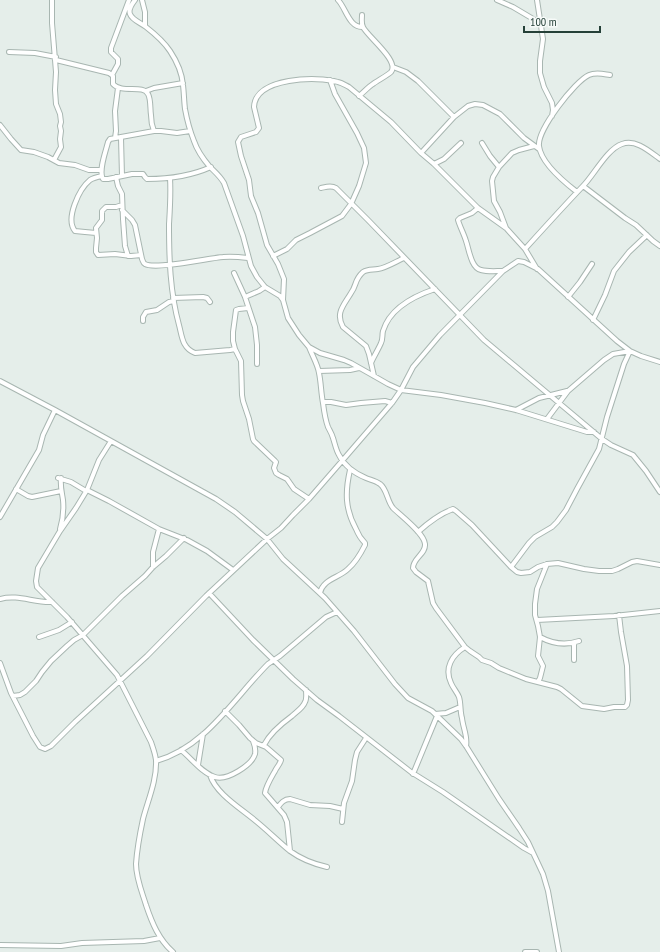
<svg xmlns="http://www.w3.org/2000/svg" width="660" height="952" font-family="'PT Sans Narrow',sans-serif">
<rect width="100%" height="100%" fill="#e5eeea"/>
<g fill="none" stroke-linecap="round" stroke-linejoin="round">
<defs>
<path id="minor" d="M 52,0 L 52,23 L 56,72 L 55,90 L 56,104 L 60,114 L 61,122 L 60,126 L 61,131 L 60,139 L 61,147 L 54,160
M 135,0 C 132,4 128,9 130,14 C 132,20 141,23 146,27 C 155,34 164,42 170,51 C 176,60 182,73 183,85 C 184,93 184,101 185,109 C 187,120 190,131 194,141 C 197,150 204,160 210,167 C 215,172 220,176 224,183 L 243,236 L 251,266 L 257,277 L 265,287 L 280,296 L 283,300 L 288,318 L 299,335 L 309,347 L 320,353 L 344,360 L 351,363 L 374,376 L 388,384 L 401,390 L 441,395 L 485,403 L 516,410 L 587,432 L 594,432
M 142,0 L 145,12 L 145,26
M 338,0 C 346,8 349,28 363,27
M 497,0 L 513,7 L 540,23
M 537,0 L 543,39 L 540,61 L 540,73 L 544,87 L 552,103 L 553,110 L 552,116
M 9,52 L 35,53 L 56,57
M 56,60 L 109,73 L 113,76 L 113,84 C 122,94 143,84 148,94 C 151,99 150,109 151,115 C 151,121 152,126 154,131
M 393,67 L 406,72 L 418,81 L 454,117
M 112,75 L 118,64 L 118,59 L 111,52 L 111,48 L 129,0
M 146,91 L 154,88 L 183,83
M 359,96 C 364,92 368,87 373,84 C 377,81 388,75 391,72 C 400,61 367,36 363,27 C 361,23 362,19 362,15
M 0,125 L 11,139 L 21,150 L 34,152 L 48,157 L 59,163 L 75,165 L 89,170 L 101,170
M 190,131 L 177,133 L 161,131 L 154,131 L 110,139 L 108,142 C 106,151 98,171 103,179 L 108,179 L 132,174 L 143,174 L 145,177 L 147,179 C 169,179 191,176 211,167
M 115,138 L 116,131 L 115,111 L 118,88
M 121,138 L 122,176
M 482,143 L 490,156 L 499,167
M 421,153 L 454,117 L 468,106 L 475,104 L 483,105 L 500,114 L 524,138 L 539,149
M 434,164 L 444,159 L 461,143
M 116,177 L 118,186 L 122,194 L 123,219 L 125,246 L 128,256
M 170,178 C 171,194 170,208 169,224 C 169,258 170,292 179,325 C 182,336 182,348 195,353 L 230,350 L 235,349
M 583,186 L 625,218 L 636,225 L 653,241 L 660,246
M 321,188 C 326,187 331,185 336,188 L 368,220 L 484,340 L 602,439 L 611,445 L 633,455 L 646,471 L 660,492
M 577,192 C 564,182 541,163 539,146 C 537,130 575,81 589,75 C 596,72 603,74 610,75
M 122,205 L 116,207 L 106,207 L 102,211 L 102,220 L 96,228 L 97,238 L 96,248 L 96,252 L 98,255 L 115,254 L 131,256 L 141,255
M 478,208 L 472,213 L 460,218 L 458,220 C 460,227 464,234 466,241 C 469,249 471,268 481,270 C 488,272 496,271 503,271
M 122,210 L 132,220 L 135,225 L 142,259 C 143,261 143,263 145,264 C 155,270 209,258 223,257 C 232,256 240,257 248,258
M 506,228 L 500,212 L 494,201 L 492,181 L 493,177 L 499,167 L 512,153 L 519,150 L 534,146
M 96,233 L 85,232 L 75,231 C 65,219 79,189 90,180 C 93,178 97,177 102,176
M 525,249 C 544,228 563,207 583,186 C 594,175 607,149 622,144 C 636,139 649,151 660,159
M 273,256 L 287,249 L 296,240 L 310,233 L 342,216 L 351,204 L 359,186 L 366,163 L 364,148 L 357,133 L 335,94 L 330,80
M 234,273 L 245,297 L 255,327 L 257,345 L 257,364
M 245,297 L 259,291 L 265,287
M 568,297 L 580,282 L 592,264
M 173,298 L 203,297 L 207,298 L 210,302
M 283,300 L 284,279 L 278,264 L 267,245 L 258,213 L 251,196 L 249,180 L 241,156 L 238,142 L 241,137 L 256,132 L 259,128 L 254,107 C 255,77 318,76 338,82 C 342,83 345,85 349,87 L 391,122 L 421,153 L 434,164 L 478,208 L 506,228 L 525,249 L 537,269
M 248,308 L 239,309 L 236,310 L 233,332 L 233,341 L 235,349 L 241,361 L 242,395 L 243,401 L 249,419 L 253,439 L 254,441 L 275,461 L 276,462 L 274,468 L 276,473 L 279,475 L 287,479 L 294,489 L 309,499
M 593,320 L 605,295 L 614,271 L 629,252 L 647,235
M 143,321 L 143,317 L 146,312 L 157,310 L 169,302 L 174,301
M 309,347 C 312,355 318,365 319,373 C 321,382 321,393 323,403 C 324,411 325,419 328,427 C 330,431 332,434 333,438 C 335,444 336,450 339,455 C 345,467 354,473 366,478 C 371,480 376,481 380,484 C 387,489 387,501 393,508 C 401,516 424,533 425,544 C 426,554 413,558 413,568 L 416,572 L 428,581 L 433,603 L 436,608 L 465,647 L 470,651 L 479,657 L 482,660 L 491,663 L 499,668 L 526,679 L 557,687 L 561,689 L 582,706 L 604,709 L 614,707 L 625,707 L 627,705 L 628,700 L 627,666 L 621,632 L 619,615
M 371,363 C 374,356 378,350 381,343 C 383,339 382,335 383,331 C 390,308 414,296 435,289
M 319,371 L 350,370 L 359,368
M 374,376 L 369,354 L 366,346 L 343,327 C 335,313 344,305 351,293 C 357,285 354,280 363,272 C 368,269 373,270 378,269 C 386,268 397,261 404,258
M 0,381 L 55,410 L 216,499 L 235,512 L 267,539 L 283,559 L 310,584 L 325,598 L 354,631 L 395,684 L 408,698 L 432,711 L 461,739 L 466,746 L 499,799 L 519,828 L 528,842 L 543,874 L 548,891 L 559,952
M 323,402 L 331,402 L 346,405 L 361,403 L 385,401 L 392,403
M 516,410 L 539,398 L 567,391
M 547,419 L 568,391 L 604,360 L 613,354 L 630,351
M 111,441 L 99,460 L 87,490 L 76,508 L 60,531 L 38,568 L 36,581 L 37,587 L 67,617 L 117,675 L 151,742 C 153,748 155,753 156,760 C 157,780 148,800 143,819 C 140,833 137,849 136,864 C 136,878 142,892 146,905 C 152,923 159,940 173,952
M 58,478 L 71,482 L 86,491
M 16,489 L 28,496 L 32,497 L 61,491
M 87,490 L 109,501 L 159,529 L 187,540 L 207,551 L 233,570
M 0,517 L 39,450 L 43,435 L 55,410
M 60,529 C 63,519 64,510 63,500 C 62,493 60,486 61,478
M 418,532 C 429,522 439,514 453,509 L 456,511 L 472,525 L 511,567 L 517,572 L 521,573 L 530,572 L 538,567 L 547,564 L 558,563 L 584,569 L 599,571 L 612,571 L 618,569 L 632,562 L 637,561 L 660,565
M 153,567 L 153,552 L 159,529
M 511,567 L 529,543 L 535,537 L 552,527 L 557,522 L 566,510 L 577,489 L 599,449 L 607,417 L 624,364 L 630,351
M 209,593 L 253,640 L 293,679 L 317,700 L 339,716 L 411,772 L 443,792 L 524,848 L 533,853
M 320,593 C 323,579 339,578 348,569 C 355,563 361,553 365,545 L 365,543 C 361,539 358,534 356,529 C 345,509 345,492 350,470
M 0,599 C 18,594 34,603 52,602
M 537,620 L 614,616 L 660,611
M 39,637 L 59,630 L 72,622
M 540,637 C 553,644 565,646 579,641
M 574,643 L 574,660
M 465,647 C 452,655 444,668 451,683 C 453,688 457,692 459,697 C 461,703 460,712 462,718 C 463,728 468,737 466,746
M 0,663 L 11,693 L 33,736 L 40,747 L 45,749 L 51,746 L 75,722 L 147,656 L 206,596 L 267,539 L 281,528 L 293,515 L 309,499 L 342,461 L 392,403 L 401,390 L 413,367 L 440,335 L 503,271 L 518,261 L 524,262 L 538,269 L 617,341 L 630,351 L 641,356 L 660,362
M 538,682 L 540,678 L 543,666 L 538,656 L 540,637 L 538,626 L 535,615 L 535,604 L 537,589 L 547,564
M 13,696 L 20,695 L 25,692 L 36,681 L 42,672 L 51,661 L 67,646 L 74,640 L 83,635 L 122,596 L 145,576 L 153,567 L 166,556 L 184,538
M 225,711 L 239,725 L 250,738 L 256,743 L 266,747 L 281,760 C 280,764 277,767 275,771 C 271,778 266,786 265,793 L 284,815 L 287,822 L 290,851
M 435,714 L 446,713 L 460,707
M 264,745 C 270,733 281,724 292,716 C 296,712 303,708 305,702 C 307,699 306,694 306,690
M 181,750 C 192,759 202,773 215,777 C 227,781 252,765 255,754 C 256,749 255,746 253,741
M 156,761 C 205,748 234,698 268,664 L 280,656 L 326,617 L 337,612
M 198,765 L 203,734
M 413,774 L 437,716
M 210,775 C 216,794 242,809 257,822 C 268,831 279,842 290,851 C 301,859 314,864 327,867
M 278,807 C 281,803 284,799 290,799 L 310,805 L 330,806 L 343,809
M 342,822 L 344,803 L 352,781 L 355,760 L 357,752 L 366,738
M 0,945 L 61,946 L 82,943 L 144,941 L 160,938
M 525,952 L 537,952"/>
</defs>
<use href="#minor" stroke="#a8b6b1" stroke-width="6"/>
<use href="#minor" stroke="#fff" stroke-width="4"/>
</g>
<path d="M524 26v6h76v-6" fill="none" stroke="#254038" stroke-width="2"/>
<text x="530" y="26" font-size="12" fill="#254038" stroke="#f6faf8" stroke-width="3" paint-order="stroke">100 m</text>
</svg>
